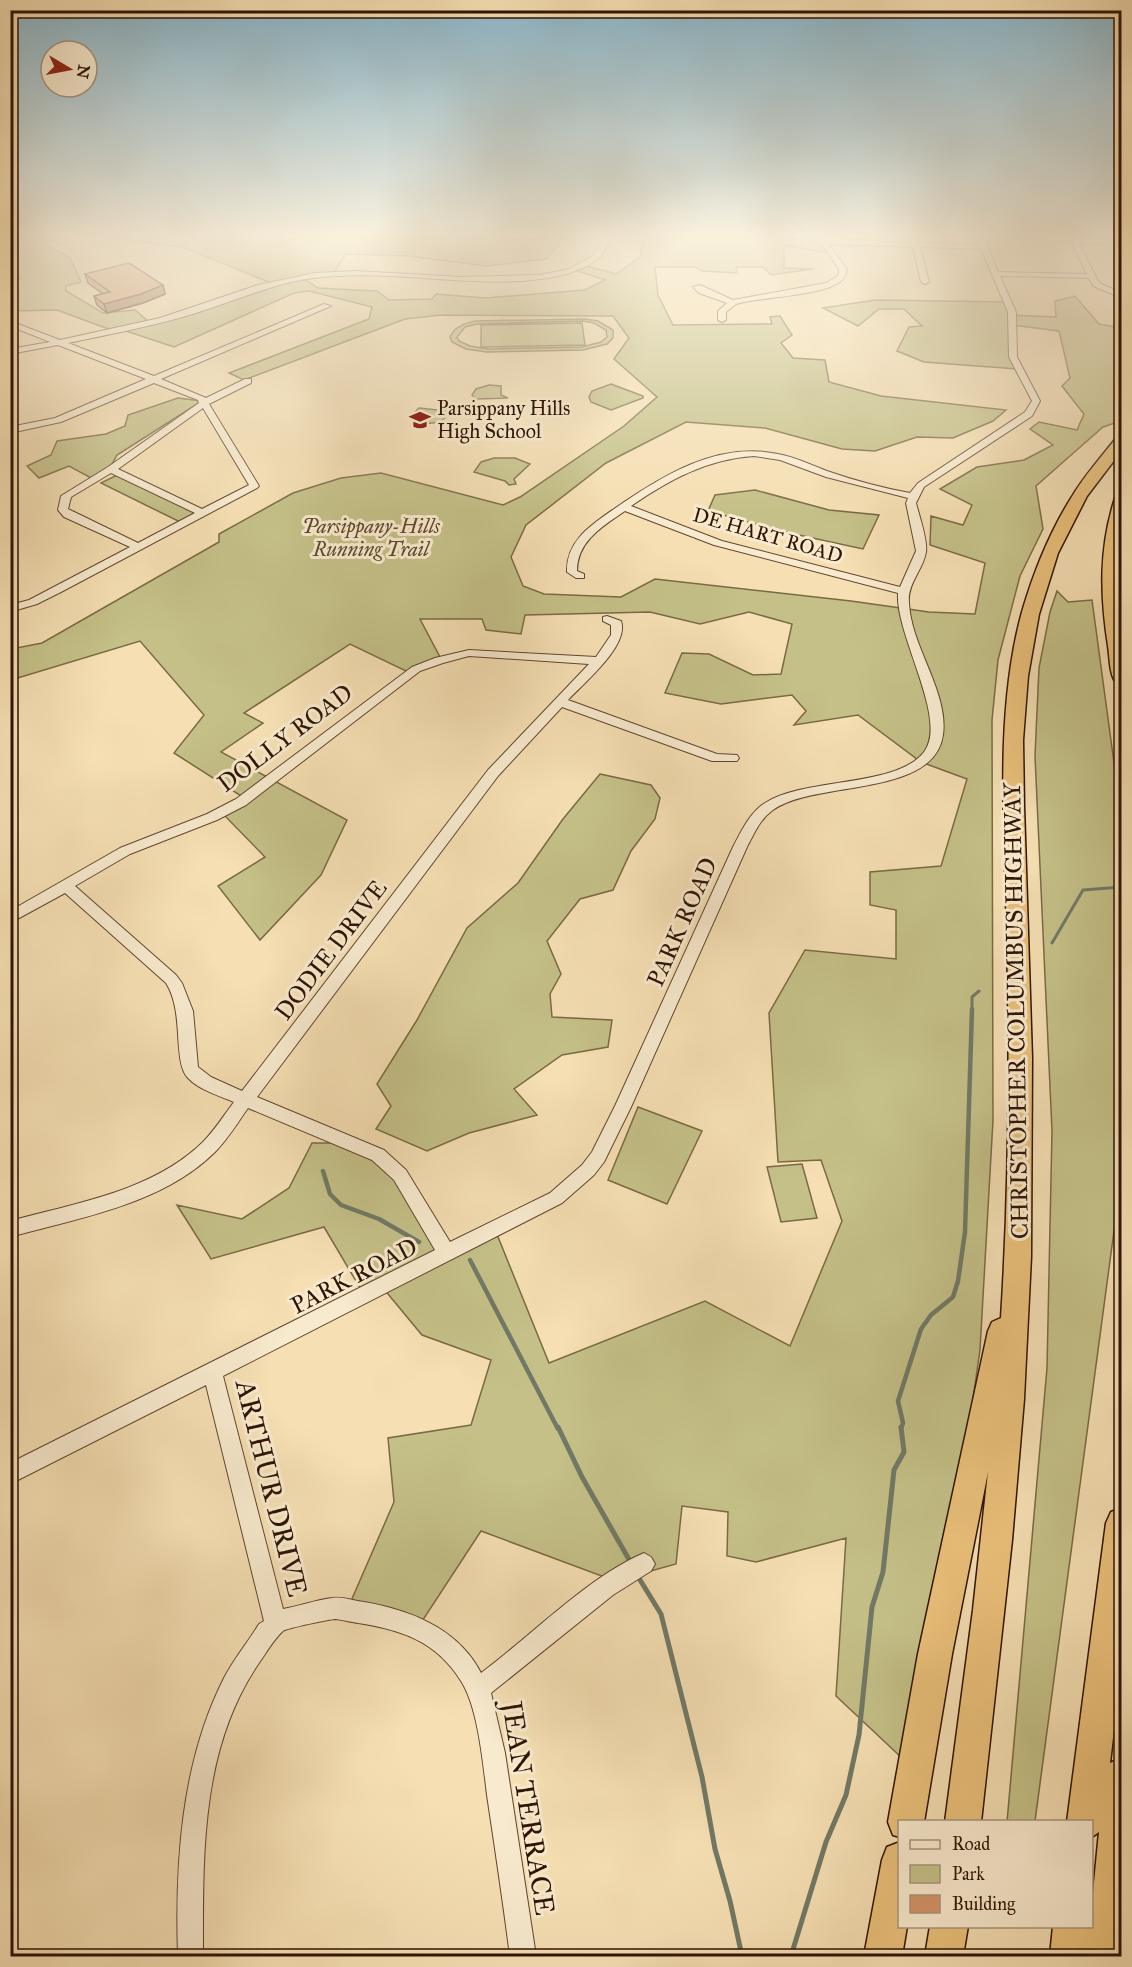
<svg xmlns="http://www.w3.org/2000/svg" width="1132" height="1967" font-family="'IM FELL Great Primer',serif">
<rect width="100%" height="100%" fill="#f5dfb3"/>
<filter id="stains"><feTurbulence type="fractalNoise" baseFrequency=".00333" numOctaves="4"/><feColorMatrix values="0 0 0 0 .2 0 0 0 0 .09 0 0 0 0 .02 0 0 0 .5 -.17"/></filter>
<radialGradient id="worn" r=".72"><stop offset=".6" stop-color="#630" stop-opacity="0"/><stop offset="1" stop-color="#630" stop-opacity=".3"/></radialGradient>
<path fill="#c4c087" stroke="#7a6a45" stroke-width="1.5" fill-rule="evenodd" d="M 11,238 L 70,238 L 61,244 L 52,241 L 43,243 L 70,258 L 81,282 L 66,286 L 66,291 L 103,313 L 135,310 L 149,322 L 271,283 L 183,247 L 108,238 L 565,238 L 546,259 L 487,266 L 409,256 L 346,254 L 333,274 L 303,278 L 318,288 L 377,291 L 389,300 L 432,299 L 436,294 L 485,298 L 585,290 L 605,280 L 572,269 L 583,265 L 616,274 L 640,257 L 644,238 L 828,238 L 833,254 L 784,245 L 784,268 L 813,269 L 771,275 L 763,267 L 736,267 L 737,273 L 703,271 L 694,267 L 655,267 L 658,295 L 673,325 L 772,324 L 770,317 L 780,316 L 792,335 L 781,343 L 793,358 L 825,360 L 829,382 L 881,396 L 1006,410 L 993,421 L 953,438 L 917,437 L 875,451 L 842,449 L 765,428 L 686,422 L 606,463 L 526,525 L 511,557 L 523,586 L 544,594 L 621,597 L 655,579 L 851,601 L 929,612 L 975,614 L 985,563 L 930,545 L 931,516 L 963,525 L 972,505 L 940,489 L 977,467 L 1024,460 L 1053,445 L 1030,429 L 1039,422 L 1077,430 L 1084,414 L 1062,386 L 1070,378 L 1059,331 L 1013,325 L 1017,369 L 924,362 L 897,351 L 909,327 L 922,326 L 904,309 L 879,309 L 858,326 L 823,308 L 875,300 L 1009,302 L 1012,315 L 1056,317 L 1055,301 L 1075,296 L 1099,324 L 1121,328 L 1121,421 L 1103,427 L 1036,486 L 1043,529 L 1020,576 L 998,660 L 992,720 L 993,1120 L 980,1350 L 919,1774 L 836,1696 L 846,1538 L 756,1562 L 727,1556 L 728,1512 L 682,1506 L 676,1564 L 615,1581 L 481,1531 L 417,1629 L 345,1615 L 394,1502 L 388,1438 L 471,1425 L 491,1360 L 422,1335 L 383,1288 L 366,1298 L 324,1227 L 211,1259 L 177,1205 L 242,1219 L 289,1188 L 312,1143 L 348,1143 L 402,1176 L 444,1255 L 496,1232 L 549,1363 L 705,1301 L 790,1346 L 842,1221 L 821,1160 L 778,1162 L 769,1013 L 805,950 L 896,959 L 896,910 L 870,905 L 870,872 L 941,866 L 967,779 L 921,762 L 858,715 L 794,725 L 806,711 L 792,695 L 721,704 L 665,693 L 682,653 L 709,654 L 753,675 L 781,674 L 792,624 L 749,612 L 700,624 L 650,612 L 525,615 L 521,634 L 486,630 L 482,619 L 420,619 L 441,659 L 410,673 L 350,644 L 244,713 L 263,723 L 221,752 L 347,820 L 321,875 L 260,940 L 218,886 L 265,857 L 223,814 L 246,799 L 174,753 L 204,715 L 140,641 L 11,680 L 11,649 L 42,643 L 219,542 L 219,534 L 293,493 L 341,478 L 381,473 L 503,505 L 520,497 L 624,426 L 657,397 L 614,359 L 629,338 L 613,316 L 441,315 L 405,319 L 244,380 L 229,373 L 369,319 L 372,307 L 309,291 L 294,293 L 174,347 L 120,329 L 111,330 L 57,310 L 11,311 L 10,286 L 21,278 L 11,273 Z
M 585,319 L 598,321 L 613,330 L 613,338 L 607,344 L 583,350 L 487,352 L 466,349 L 452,342 L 450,337 C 455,326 464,324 475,321 ZM 583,321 L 594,323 L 606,330 L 607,337 L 601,342 L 582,347 L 488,349 L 470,346 L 459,341 L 457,337 L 465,327 L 477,324 Z
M 582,323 L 585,345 L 481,347 L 481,325 Z
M 611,384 L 643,396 L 643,398 L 611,410 L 591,402 L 589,397 L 592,391 Z
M 489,385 L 501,386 L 501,395 L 508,398 L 476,399 L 472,395 L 476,389 Z
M 178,398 L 202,401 L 117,455 L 110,468 L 91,478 L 69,466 L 39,478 L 27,466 L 51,455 L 57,441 L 106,434 L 125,426 L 128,415 Z
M 419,408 L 447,411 L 448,414 C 443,424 430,424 420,422 L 421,413 L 416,411 Z
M 494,458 L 515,458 L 530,464 L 514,479 L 516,484 L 509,485 L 505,481 L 474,472 L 481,462 Z
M 117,475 L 197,513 L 180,522 L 101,483 Z
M 755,490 L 829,510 L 879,515 L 863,549 L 785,532 L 708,511 L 715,495 Z
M 1057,591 L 1068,602 L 1092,600 L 1122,822 L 1122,1171 L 1035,1821 L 1007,1822 L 1047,1368 L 1052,1131 L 1035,756 L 1039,668 L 1050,612 Z
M 600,774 L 651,785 L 660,798 L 655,819 L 631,851 L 613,890 L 580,899 L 547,941 L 561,974 L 550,994 L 552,1017 L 612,1020 L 608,1047 L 562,1055 L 514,1089 L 537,1115 L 469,1133 L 427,1151 L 376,1129 L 391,1106 L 377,1084 L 417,1020 L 467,928 L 518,883 L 563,819 Z
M 638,1107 L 702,1131 L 667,1204 L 608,1180 Z
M 802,1164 L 817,1218 L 781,1222 L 767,1167 Z"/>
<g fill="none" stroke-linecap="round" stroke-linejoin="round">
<path stroke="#717966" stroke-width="3" d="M 1052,943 L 1083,890 L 1122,887
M 972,1010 L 972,997 L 979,991"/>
<path stroke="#717966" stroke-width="4.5" d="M 323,1171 L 330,1194 L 341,1205 L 379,1219 L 419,1242
M 470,1260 L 558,1429
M 901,1429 L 903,1423 L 898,1401 L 921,1329 L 931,1315 L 953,1297 L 958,1281 L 965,1232 L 972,1009"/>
<path stroke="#717966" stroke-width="5" d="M 558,1427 L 582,1477 L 631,1563
M 637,1575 L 661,1614 L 702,1777 L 715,1849 L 730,1901 L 742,1956
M 791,1956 L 826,1842 L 846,1795 L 859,1735 L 872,1607 L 883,1572 L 894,1470 L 904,1452 L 901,1427"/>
<defs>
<path id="minor" d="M 604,238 L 612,238 C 607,245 603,256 596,260 C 576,275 547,279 523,281 C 453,285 383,269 314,278 C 272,283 236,301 196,313 C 154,326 111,334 68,343 L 154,376 L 324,304 L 331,306 L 161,379 L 206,398 L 245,379 L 251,379 L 251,383 L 209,404 L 259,486 L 257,488 L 61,592 L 37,604 L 10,612 L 10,605 L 29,600 L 130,547 L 64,517 L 58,510 L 61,496 L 108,467 L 199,403 L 198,400 L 154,383 L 61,422 L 10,433 L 10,427 L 55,418 L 146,379 L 58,345 L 10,354 L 10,349 L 50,342 L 10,326 L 10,321 L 60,340 L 160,318 L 258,285 L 315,273 L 355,271 L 462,277 L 539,275 L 569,269 L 592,256 ZM 203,408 L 249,485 L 202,509 L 118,469 ZM 111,473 L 195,513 L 138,543 L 68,509 L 71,497 Z
M 818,238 L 912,243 L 910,238 L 918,238 L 919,243 L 979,245 L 976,238 L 984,238 L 998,272 L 1087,274 L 1069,238 L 1122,240 L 1122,244 L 1079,243 L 1099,283 L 1122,293 L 1122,298 L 1093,286 L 1089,278 L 1000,276 L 1016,312 L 1017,357 L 1040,401 L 1032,416 L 924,487 L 916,503 C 919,515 928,541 926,552 C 923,570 907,584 909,603 C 911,647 949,692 943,735 C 934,798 814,780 773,810 C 760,819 754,834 747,847 L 631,1107 L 604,1162 L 594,1175 L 562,1203 L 223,1376 L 283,1609 C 299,1606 316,1600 332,1598 C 342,1596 354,1601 364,1602 C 410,1610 458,1628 481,1673 C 531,1636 588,1577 644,1553 L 651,1557 L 655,1564 L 651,1571 L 613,1595 L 491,1693 L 505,1753 L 536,1956 L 510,1956 C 503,1902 495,1848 487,1795 C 483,1763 478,1707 461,1681 C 436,1641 402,1630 358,1623 C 351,1622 343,1620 336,1619 C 330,1619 288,1628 283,1631 C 274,1639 266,1653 259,1663 C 200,1749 203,1856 203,1956 L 178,1956 C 175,1863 181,1763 224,1678 C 234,1659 248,1642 259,1624 L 264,1621 L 206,1385 L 10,1484 L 10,1463 L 435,1250 L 394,1180 L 372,1160 L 248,1108 C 238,1122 228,1139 215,1152 C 163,1204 79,1218 10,1237 L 10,1221 C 76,1203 153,1191 203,1142 C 215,1130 224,1115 234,1102 C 220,1096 199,1090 188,1078 C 172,1061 185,1013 166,983 L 65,893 L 10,923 L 10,911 L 120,848 L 207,814 L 236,799 L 412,667 L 435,658 L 469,650 L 596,657 L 611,635 L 611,625 L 603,621 L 603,617 L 607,616 L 621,621 C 630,645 584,683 568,700 L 717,754 L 737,755 L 739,758 L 737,761 L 712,761 L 562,707 L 498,776 L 257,1097 L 384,1150 L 406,1170 L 450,1242 L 550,1193 L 582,1165 L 592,1152 L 615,1106 L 733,847 C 741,832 750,812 765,803 C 805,777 896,788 924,752 C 949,720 895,635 898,593 L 714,545 L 625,511 C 603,526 577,541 577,571 L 584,574 L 584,578 L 576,578 L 567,572 C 566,541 591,525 614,509 C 662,476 717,441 778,454 C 796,457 813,466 830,472 C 856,481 883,488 910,493 L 918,483 L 1025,412 L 1032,401 L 1009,357 L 1008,312 L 981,249 L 920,247 L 929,282 L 925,284 L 921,282 L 913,247 L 828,244 L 847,269 C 846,274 845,278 841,281 C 821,297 763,296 736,304 L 726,312 L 726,320 L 722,322 L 718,320 L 718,311 L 727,303 L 699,293 L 693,287 L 700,285 L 733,300 L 826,283 L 838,276 L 839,269 ZM 754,456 L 780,460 L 826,477 L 908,498 L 906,503 L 916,551 L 900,587 L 722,541 L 631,506 C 669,480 707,459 754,456 ZM 469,656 L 589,664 L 488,770 L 242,1091 L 211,1077 L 198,1067 L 193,1011 L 182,983 L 176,975 L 75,886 L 130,854 L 217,820 L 246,805 L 420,671 L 443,663 Z"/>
<path id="highway" d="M 1122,436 L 1122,450 L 1087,496 L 1058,553 L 1039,614 L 1028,676 L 1023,740 L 1024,805 L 1032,1058 L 1031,1257 L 1024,1399 L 1012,1540 L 981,1822 L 945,1822 L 973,1610 L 988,1472 L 952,1654 L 924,1822 L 900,1822 L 900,1837 L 893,1835 L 888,1822 L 918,1654 L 988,1331 L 992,1322 L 1001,1318 C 1009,1192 1010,1066 1007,939 C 1005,835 994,713 1022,612 C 1034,571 1050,531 1073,495 C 1085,475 1102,456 1117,437 Z
M 1122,494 L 1122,528 L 1117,566 L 1122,624 L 1122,684 L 1116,683 C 1109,673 1110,658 1108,646 C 1100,595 1099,548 1115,498 Z
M 1122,1508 L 1122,1661 L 1110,1763 L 1122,1758 L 1122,1956 L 1050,1956 L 1053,1926 L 1092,1926 L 1092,1903 L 1099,1832 L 1092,1837 L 1092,1822 L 1067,1822 L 1106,1523 L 1111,1512 Z
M 900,1842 L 900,1926 L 907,1926 L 902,1956 L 864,1956 L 882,1860 L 887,1847 Z
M 930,1926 L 968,1926 L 963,1956 L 925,1956 Z"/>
</defs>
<use href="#minor" stroke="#60462f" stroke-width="2"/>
<use href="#highway" stroke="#2f1303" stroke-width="3"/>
<use href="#minor" fill="#f8eace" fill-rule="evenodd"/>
<use href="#highway" fill="#eac07a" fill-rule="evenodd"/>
</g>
<path fill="#b57e59" stroke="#2f1303" stroke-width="1.5" d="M 85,274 L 163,285 L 165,294 L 143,303 L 107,313 L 97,305 L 94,296 L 103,294 L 88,283 Z"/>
<path fill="#946749" stroke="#2f1303" stroke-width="1.5" d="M 163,285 L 165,294 L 143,303 L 107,313 L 104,304 Z"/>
<path fill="#d39368" stroke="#2f1303" stroke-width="1.5" d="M 129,263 L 163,285 L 141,294 L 104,304 L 94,296 L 110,292 L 85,274 Z"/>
<linearGradient id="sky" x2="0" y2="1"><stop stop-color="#8ab8ce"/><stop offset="0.46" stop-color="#faf1dd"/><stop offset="1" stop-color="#faf1dd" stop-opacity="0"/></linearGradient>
<rect width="1132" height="513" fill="url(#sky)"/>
<defs>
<symbol id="school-bare" viewBox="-9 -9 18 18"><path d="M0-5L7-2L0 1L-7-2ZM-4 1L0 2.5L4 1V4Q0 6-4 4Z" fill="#8f2418" stroke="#f8eace" stroke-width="2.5" paint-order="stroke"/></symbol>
</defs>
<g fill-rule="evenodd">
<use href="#school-bare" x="405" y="405" width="30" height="30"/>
</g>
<g text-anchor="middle" stroke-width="6" stroke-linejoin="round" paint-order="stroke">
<g font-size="20" fill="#2f1303" stroke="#f8eace" text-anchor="start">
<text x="437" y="415">Parsippany Hills<tspan x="437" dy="23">High School</tspan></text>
</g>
<g font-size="20" font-style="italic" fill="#5c472b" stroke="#f8eace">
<text x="371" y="533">Parsippany-Hills<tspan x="371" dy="23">Running Trail</tspan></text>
</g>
<g font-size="20" fill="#2f1303" stroke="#f8eace">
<text transform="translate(768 535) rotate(16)" y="7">DE HART ROAD</text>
</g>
<g font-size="24" fill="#2f1303" stroke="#f8eace">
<text transform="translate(285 738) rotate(-37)" y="8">DOLLY ROAD</text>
<text transform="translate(682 922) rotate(-66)" y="8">PARK ROAD</text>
<text transform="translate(331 950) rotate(-53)" y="8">DODIE DRIVE</text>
<text transform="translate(1016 1011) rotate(-91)" y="8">CHRISTOPHER COLUMBUS HIGHWAY</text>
<text transform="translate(354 1276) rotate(-27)" y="8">PARK ROAD</text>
</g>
<g font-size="28" fill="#2f1303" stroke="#f8eace">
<text transform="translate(272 1488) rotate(76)" y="10">ARTHUR DRIVE</text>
<text transform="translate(529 1808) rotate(81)" y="10">JEAN TERRACE</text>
</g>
</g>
<rect width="1132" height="1967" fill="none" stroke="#f5dfb3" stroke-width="36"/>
<rect x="12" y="12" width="1108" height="1943" fill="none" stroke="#2f1303" stroke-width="3"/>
<rect x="18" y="18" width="1096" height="1931" fill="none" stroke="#2f1303" stroke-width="1.5"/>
<rect x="898" y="1820" width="195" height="108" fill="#f8eace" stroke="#a8947d" stroke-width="1.5"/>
<rect x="910" y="1840" width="30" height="9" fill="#f8eace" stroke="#a8947d" stroke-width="1.5"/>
<text x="952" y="1850" font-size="18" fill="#2f1303">Road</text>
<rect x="910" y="1865" width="30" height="18" fill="#c4c087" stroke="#a8947d" stroke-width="1.5"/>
<text x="952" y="1880" font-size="18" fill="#2f1303">Park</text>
<rect x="910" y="1895" width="30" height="18" fill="#d39368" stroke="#a8947d" stroke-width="1.5"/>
<text x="952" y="1910" font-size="18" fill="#2f1303">Building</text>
<g transform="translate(69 69) rotate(100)"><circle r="28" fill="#f8eace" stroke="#a8947d" stroke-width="1.5"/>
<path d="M0-4.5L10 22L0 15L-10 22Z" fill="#8f2418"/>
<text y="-9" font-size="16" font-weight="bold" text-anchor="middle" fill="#2f1303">N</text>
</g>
<rect width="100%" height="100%" filter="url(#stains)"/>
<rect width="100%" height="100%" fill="url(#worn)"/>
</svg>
